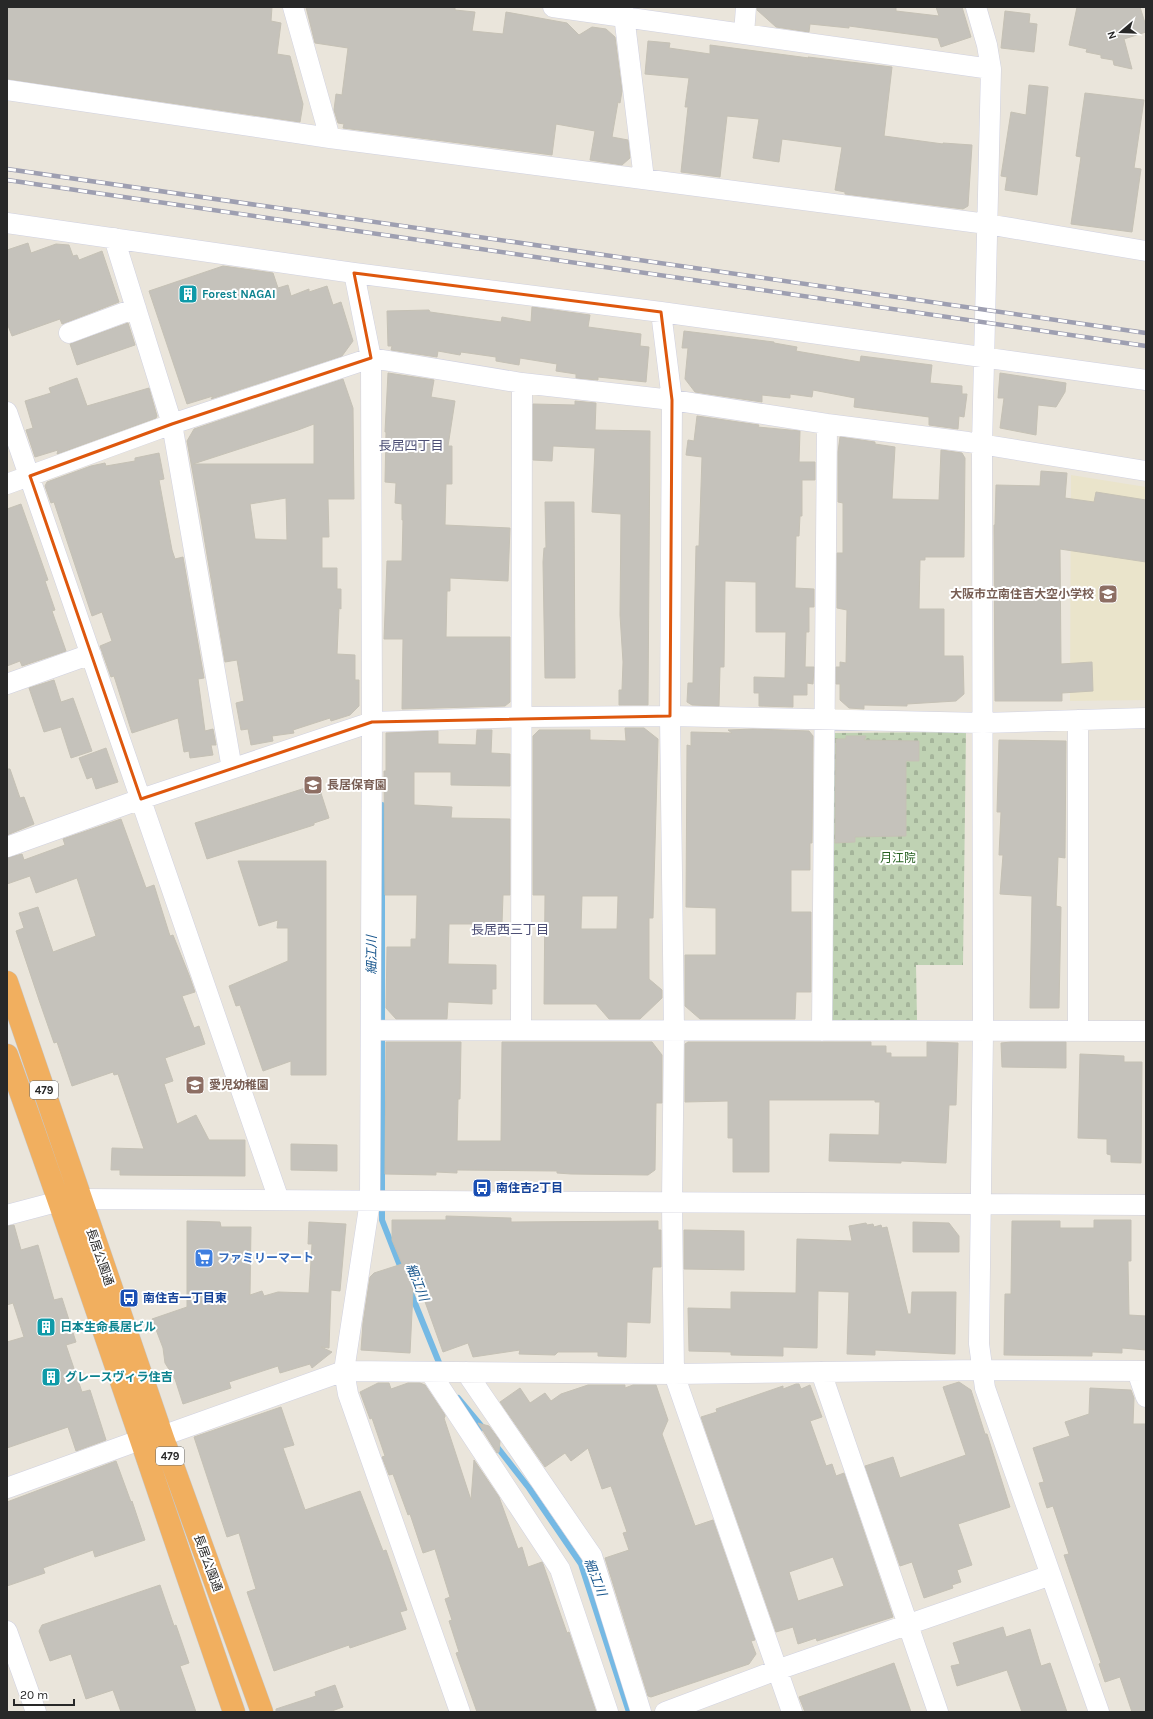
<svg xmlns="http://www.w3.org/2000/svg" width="1153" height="1719" font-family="Karla,'Noto Sans JP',sans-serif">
<defs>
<pattern id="cemetery-stones" width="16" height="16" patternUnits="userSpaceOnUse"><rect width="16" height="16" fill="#bfd2b3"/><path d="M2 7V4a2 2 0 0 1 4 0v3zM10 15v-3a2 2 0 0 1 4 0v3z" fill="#a4b49a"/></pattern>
</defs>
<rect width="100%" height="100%" fill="#eae5db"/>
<path fill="#eae4cb" d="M 1071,475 L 1146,487 L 1146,700 L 1070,701 Z"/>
<path fill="url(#cemetery-stones)" d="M 966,732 L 963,965 L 916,965 L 917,1020 L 831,1020 L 832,733 Z"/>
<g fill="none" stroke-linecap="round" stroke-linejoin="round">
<path stroke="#75b9e4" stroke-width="6" d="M 382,805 L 382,1220 L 402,1271
M 410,1291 L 442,1370
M 458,1398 L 483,1428
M 494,1443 L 529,1488 L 581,1564 L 629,1712"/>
</g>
<path fill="#c5c2bb" stroke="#c5c1b5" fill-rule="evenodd" d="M 7,7 L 272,7 L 271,21 L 281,23 L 277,54 L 290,56 L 303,104 L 300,122 L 7,79 Z
M 306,7 L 455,7 L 455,10 L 475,12 L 472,31 L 503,34 L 506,12 L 567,23 L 579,35 L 592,27 L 606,29 L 615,37 L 622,91 L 620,103 L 618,102 L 612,137 L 628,140 L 630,158 L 622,165 L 590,160 L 595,131 L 556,124 L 552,155 L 343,128 L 344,124 L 338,123 L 334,110 L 336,94 L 342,95 L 348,48 L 315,43 Z
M 757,7 L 896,7 L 896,11 L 939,16 L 936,7 L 962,7 L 971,37 L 941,47 L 938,38 L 849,26 L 849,28 L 810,24 L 809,32 L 776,27 L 757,10 Z
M 1077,7 L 1140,7 L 1146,26 L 1146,32 L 1124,39 L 1132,69 L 1114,65 L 1113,60 L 1101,58 L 1101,55 L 1086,52 L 1087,49 L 1069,45 Z
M 1005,11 L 1030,14 L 1029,23 L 1037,24 L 1034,52 L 1001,48 Z
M 648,41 L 670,43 L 669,48 L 710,54 L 710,45 L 809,58 L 808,57 L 892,67 L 884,136 L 943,144 L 943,143 L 972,145 L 968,206 L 963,209 L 845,194 L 845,192 L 835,190 L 842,147 L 782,139 L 779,162 L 753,158 L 759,119 L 727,116 L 720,177 L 681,172 L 688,107 L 685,107 L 689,78 L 645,74 Z
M 1029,85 L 1048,87 L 1037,195 L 1005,190 L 1007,177 L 1001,176 L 1011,112 L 1026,115 Z
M 1085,93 L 1144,100 L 1134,168 L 1141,169 L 1132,232 L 1071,224 L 1081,157 L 1076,156 Z
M 28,243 L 31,253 L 56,244 L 69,245 L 73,256 L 77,255 L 79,260 L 102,251 L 119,302 L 62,324 L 60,319 L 12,336 L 7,323 L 7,250 Z
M 223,266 L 273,273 L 278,288 L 288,285 L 291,296 L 309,289 L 309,292 L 327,286 L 333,305 L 341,302 L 353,341 L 342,356 L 211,399 L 213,396 L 187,404 L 149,291 Z
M 532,307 L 590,315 L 588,327 L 641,334 L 640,346 L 649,347 L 646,382 L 598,377 L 598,380 L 576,378 L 576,374 L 556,371 L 557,364 L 520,358 L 519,365 L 496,361 L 496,357 L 461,352 L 460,355 L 438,351 L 437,357 L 391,350 L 392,346 L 388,346 L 387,311 L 429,310 L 430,312 L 501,322 L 502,317 L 531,322 Z
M 128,323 L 135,345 L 77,365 L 70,344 Z
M 684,331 L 774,342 L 774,343 L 797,347 L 796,351 L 860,362 L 861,356 L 932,365 L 930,383 L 962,386 L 962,394 L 967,394 L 964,417 L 959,416 L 958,429 L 929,425 L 929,417 L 854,407 L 855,398 L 813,390 L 812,397 L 790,394 L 790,398 L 762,395 L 762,402 L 695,392 L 685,379 L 688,348 L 682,348 Z
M 388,373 L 434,380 L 431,397 L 455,401 L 448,446 L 452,446 L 452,484 L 446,484 L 445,525 L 510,528 L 508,581 L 450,578 L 450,591 L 447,591 L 446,637 L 510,637 L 510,702 L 505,706 L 402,709 L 403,639 L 384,639 L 387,561 L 402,561 L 403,520 L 402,520 L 402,504 L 395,503 L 396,483 L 385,482 L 386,432 L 385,432 Z
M 1000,373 L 1066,383 L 1065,392 L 1056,407 L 1038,405 L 1036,435 L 1000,428 L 1004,398 L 998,398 Z
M 77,378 L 87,406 L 149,388 L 157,416 L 156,418 L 57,454 L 58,450 L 35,457 L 26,430 L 33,428 L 25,401 L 51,393 L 49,388 Z
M 343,379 L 353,408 L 354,499 L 328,499 L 329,537 L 322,537 L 322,568 L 337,568 L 337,589 L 341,589 L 341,609 L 339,608 L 337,654 L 355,655 L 355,680 L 359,680 L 359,706 L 350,715 L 331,721 L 330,718 L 293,730 L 294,733 L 272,736 L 273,741 L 251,745 L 248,729 L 241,730 L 236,703 L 244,701 L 237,660 L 225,662 L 199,507 L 187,441 L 194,429 ZM 314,424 L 314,464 L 193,464 L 298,430 ZM 286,498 L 287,540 L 255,539 L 250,504 Z
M 575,401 L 596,403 L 595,430 L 650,431 L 648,705 L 619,705 L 619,690 L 622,690 L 623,662 L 620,615 L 621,514 L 592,512 L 595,448 L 553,446 L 552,461 L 533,460 L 533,404 L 575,405 Z
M 697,416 L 759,425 L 758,427 L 800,431 L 799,462 L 815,462 L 815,480 L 802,480 L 802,516 L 800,516 L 799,536 L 796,536 L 795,588 L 814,589 L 814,607 L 809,607 L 809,632 L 806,632 L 805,667 L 814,667 L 813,684 L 807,683 L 807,695 L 793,695 L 793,707 L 759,706 L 759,693 L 754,693 L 754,677 L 785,678 L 786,632 L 756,632 L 756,582 L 725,581 L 724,667 L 720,667 L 719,706 L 692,705 L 687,702 L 688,683 L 693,683 L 696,546 L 699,546 L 702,457 L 686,455 L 688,440 L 694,441 Z
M 840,437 L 875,442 L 875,444 L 895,447 L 892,499 L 939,500 L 941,450 L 962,453 L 965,458 L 964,557 L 925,557 L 925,560 L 920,560 L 919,609 L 944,609 L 944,656 L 963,656 L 964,694 L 956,701 L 907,704 L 907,706 L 864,705 L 864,709 L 849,708 L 840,700 L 840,684 L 836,684 L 836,667 L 840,667 L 840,662 L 846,663 L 847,610 L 837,608 L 837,553 L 843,553 L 843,503 L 838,502 L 838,452 Z
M 159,453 L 164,479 L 159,480 L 172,550 L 175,559 L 183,557 L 204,678 L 198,679 L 205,731 L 213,729 L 216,745 L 211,745 L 213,755 L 190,758 L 189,751 L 184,752 L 178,718 L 132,733 L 114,676 L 111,677 L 100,646 L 112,641 L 102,612 L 92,616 L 54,502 L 51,503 L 45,486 L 47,482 L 91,466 L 105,463 L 106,466 L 135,461 L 135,458 Z
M 1041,471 L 1067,473 L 1065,498 L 1094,502 L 1096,492 L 1146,500 L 1146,562 L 1060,549 L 1061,664 L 1092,662 L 1093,691 L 1062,693 L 1062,701 L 995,701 L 994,525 L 995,525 L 996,485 L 1040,486 Z
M 545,502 L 574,502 L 575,678 L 545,678 L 543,562 L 544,548 L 546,548 Z
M 21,504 L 48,580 L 45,581 L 55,610 L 52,611 L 66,651 L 22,666 L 20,661 L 7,666 L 7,509 Z
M 54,680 L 61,702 L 73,698 L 92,751 L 71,758 L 61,727 L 44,732 L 29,688 Z
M 625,728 L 644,728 L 658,739 L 653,918 L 649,918 L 649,979 L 662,990 L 662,998 L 640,1019 L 609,1019 L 596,1004 L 544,1004 L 545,895 L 533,895 L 533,736 L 539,730 L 590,730 L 590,740 L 626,741 ZM 582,896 L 618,896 L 617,929 L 581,929 Z
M 753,729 L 809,731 L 813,736 L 812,843 L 810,843 L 810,870 L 791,870 L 791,912 L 811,912 L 811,992 L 796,992 L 795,1019 L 700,1019 L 685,1006 L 685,955 L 716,955 L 716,908 L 686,907 L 687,745 L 691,746 L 691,732 L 732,733 L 728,730 Z
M 477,730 L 492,730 L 491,753 L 510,754 L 510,786 L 451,785 L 451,772 L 414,772 L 414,805 L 452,807 L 451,818 L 510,819 L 510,895 L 503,895 L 502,924 L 449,924 L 448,964 L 496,965 L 496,989 L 492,989 L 492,1004 L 448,1002 L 447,1019 L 396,1019 L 386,1008 L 387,947 L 411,947 L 411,939 L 416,939 L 417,895 L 385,895 L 384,771 L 386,771 L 386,733 L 438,731 L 438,744 L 476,745 Z
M 846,736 L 866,736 L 864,740 L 919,741 L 919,761 L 906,761 L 906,836 L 855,837 L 855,842 L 835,843 L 836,739 L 846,739 Z
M 999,740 L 1066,741 L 1065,858 L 1058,857 L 1056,906 L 1061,907 L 1059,1008 L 1030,1008 L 1032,896 L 1000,894 L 1003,855 L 999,855 L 1001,812 L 997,812 Z
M 106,748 L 118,782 L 96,789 L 92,777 L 87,779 L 79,758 Z
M 7,769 L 10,769 L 20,798 L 24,797 L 34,824 L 7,835 Z
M 318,784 L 329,818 L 314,823 L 314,825 L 207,859 L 195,823 Z
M 121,819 L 146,888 L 154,885 L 170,936 L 173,935 L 189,975 L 195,992 L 182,996 L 194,1028 L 199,1026 L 205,1044 L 165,1058 L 173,1081 L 164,1084 L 177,1124 L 196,1115 L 209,1140 L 245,1140 L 245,1176 L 120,1175 L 120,1170 L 111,1170 L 112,1148 L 144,1149 L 118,1074 L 114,1075 L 113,1072 L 72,1086 L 57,1042 L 54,1043 L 39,1000 L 16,931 L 24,928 L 19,913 L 38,907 L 53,952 L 96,936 L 77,878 L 36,893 L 30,876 L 7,884 L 7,858 L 22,854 L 24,860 L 65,845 L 63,839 Z
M 238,861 L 326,861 L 326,1075 L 291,1075 L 291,1061 L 263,1071 L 240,1005 L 236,1006 L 229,986 L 288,961 L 288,928 L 277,928 L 278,920 L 259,926 Z
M 386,1042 L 461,1042 L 460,1099 L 458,1099 L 457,1141 L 501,1141 L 502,1042 L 652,1042 L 662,1055 L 662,1103 L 656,1103 L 655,1170 L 648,1175 L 571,1174 L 557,1173 L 557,1171 L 457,1170 L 457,1173 L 436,1172 L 436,1175 L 385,1174 Z
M 688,1042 L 871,1042 L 871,1046 L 886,1046 L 886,1053 L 891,1053 L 891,1057 L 927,1057 L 927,1042 L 958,1043 L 956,1105 L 949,1105 L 946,1163 L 901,1161 L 901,1163 L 829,1161 L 830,1134 L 879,1135 L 880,1102 L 875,1102 L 875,1100 L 769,1100 L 769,1172 L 733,1172 L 733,1138 L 728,1138 L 728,1101 L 685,1102 L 685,1044 Z
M 1011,1042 L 1066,1042 L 1066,1068 L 1002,1067 L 1001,1043 Z
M 1080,1054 L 1124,1056 L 1124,1062 L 1142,1062 L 1141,1163 L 1111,1162 L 1111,1155 L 1107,1154 L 1107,1139 L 1078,1138 Z
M 291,1144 L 337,1145 L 337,1171 L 291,1170 Z
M 446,1216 L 511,1218 L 511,1222 L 658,1221 L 658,1230 L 661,1230 L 661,1267 L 653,1267 L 652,1270 L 650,1323 L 627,1322 L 626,1357 L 598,1356 L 598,1352 L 558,1352 L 555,1355 L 519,1354 L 520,1350 L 473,1357 L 468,1343 L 443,1352 L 414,1271 L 410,1353 L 361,1350 L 363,1323 L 370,1277 L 374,1273 L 402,1264 L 392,1240 L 392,1220 L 446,1220 Z
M 1094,1220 L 1131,1220 L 1131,1261 L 1128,1261 L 1129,1315 L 1146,1316 L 1146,1350 L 1122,1348 L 1122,1353 L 1092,1352 L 1092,1356 L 1004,1355 L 1005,1294 L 1011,1294 L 1012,1221 L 1060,1221 L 1060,1228 L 1094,1228 Z
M 187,1221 L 220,1222 L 221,1227 L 251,1227 L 250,1295 L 262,1291 L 264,1296 L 278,1292 L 309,1293 L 312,1244 L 308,1244 L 309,1222 L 346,1224 L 340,1291 L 331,1290 L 329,1348 L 321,1347 L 332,1352 L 312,1368 L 310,1364 L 280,1373 L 278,1366 L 229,1382 L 231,1388 L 183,1404 L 175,1379 L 165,1363 L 163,1348 L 152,1319 L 187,1307 Z
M 913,1222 L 949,1223 L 959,1236 L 959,1252 L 913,1252 Z
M 866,1223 L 867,1225 L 873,1224 L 874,1227 L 881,1225 L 882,1228 L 887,1227 L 908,1314 L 911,1314 L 912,1292 L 956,1292 L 955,1354 L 875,1350 L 875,1355 L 847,1354 L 849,1292 L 818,1291 L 817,1348 L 783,1347 L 783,1356 L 731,1355 L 731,1352 L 689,1351 L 688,1308 L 731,1309 L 731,1292 L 796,1293 L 797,1239 L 852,1241 L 849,1226 Z
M 14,1225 L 21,1250 L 38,1245 L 54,1300 L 62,1298 L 76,1342 L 66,1345 L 82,1392 L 90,1390 L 106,1440 L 76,1451 L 68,1427 L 7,1448 L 7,1342 L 24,1337 L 13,1303 L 7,1305 L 7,1226 Z
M 684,1230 L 744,1231 L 744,1270 L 684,1269 Z
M 959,1382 L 971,1390 L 985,1434 L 987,1434 L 1010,1507 L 958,1524 L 972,1565 L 957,1570 L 961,1582 L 952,1585 L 953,1588 L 924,1598 L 912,1562 L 900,1566 L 865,1466 L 893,1457 L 900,1478 L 966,1455 L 943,1387 Z
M 378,1383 L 389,1383 L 391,1389 L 408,1383 L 420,1383 L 425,1385 L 445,1415 L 445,1417 L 444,1418 L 471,1500 L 474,1460 L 499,1497 L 518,1549 L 522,1547 L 528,1567 L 542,1562 L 543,1564 L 567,1633 L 569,1632 L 596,1712 L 477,1712 L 456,1653 L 459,1652 L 449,1621 L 452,1620 L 445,1599 L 450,1597 L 435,1549 L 423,1553 L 410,1514 L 408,1515 L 393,1474 L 389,1475 L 382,1457 L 385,1456 L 372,1418 L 370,1419 L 360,1392 Z
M 796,1384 L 799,1384 L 801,1389 L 810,1385 L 822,1417 L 810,1421 L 826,1466 L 832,1464 L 836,1476 L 844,1473 L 893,1617 L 817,1641 L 816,1638 L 798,1644 L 793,1627 L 776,1632 L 701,1417 L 717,1412 L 716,1409 L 783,1386 L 783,1389 ZM 833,1557 L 844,1586 L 798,1601 L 789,1572 Z
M 588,1385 L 625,1385 L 625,1388 L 633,1385 L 656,1385 L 668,1420 L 662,1434 L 695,1526 L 713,1520 L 755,1640 L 751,1641 L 756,1654 L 749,1664 L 651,1697 L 648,1696 L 605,1558 L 629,1550 L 623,1533 L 627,1532 L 611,1486 L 602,1489 L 588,1448 L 571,1461 L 565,1453 L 545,1467 L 500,1402 L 520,1388 L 530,1403 L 545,1393 L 551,1401 L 561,1394 Z
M 1090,1388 L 1131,1390 L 1134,1398 L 1133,1424 L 1146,1424 L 1146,1712 L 1132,1712 L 1120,1677 L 1105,1682 L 1099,1664 L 1101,1663 L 1064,1555 L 1069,1554 L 1053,1506 L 1047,1508 L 1039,1483 L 1044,1482 L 1033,1448 L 1070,1436 L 1065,1422 L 1089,1414 Z
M 281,1407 L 294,1445 L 283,1448 L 305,1510 L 360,1491 L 383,1551 L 386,1550 L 407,1610 L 400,1612 L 406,1629 L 350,1648 L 349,1645 L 274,1671 L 247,1592 L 256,1589 L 239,1533 L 227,1537 L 194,1437 Z
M 478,1423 L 489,1426 L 500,1441 L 499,1452 L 497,1453 Z
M 116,1461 L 131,1502 L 132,1501 L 145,1540 L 95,1557 L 93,1550 L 43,1568 L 45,1573 L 7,1586 L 7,1502 Z
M 160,1585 L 174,1626 L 176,1625 L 189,1663 L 180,1666 L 196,1712 L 121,1712 L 113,1690 L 86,1699 L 71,1654 L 50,1661 L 39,1631 L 42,1625 Z
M 1003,1627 L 1006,1637 L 1030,1629 L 1041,1666 L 1050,1663 L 1067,1712 L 1022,1712 L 1007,1670 L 957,1686 L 951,1666 L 960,1664 L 953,1643 Z
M 894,1663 L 911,1712 L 805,1712 L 799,1697 Z
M 335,1685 L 343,1707 L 329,1712 L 276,1712 L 276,1709 L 316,1696 L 315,1692 Z"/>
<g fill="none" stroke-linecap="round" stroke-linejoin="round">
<defs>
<path id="minor" d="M 293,7 L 330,138
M 553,7 L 991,69
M 623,7 L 644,179
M 976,7 L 987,45 L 991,69 L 982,445 L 983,1032 L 979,1344 L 985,1388 L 1099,1712
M 744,34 L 746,7
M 7,90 L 330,138 L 987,224 L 1146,251
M 7,223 L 354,273 L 661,312 L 1146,380
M 114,238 L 172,424 L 232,769
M 354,273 L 371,358 L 372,722 L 370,1201 L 344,1371 L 348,1394 L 460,1712
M 661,312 L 672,400 L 670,716 L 674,1031 L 672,1202 L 674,1374 L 792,1712
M 69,333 L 136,308
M 7,412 L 279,1200
M 7,484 L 172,424 L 371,358 L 522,383 L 672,400 L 827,424 L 968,442 L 1146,471
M 7,684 L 91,654
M 1078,720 L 1078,1031
M 7,847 L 141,799 L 372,722 L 523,717 L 670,716 L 983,723 L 1146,718
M 371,1030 L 1146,1031
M 521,1030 L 522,383
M 822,1031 L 827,424
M 7,1215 L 60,1201 L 80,1199 L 1146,1205
M 1137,1371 L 1146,1397
M 430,1372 L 560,1569 L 608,1712
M 466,1372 L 592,1556 L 641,1712
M 821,1372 L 938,1712
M 162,1436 L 344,1371 L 674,1374 L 982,1370 L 1146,1371
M 7,1488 L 140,1440
M 7,1631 L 36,1712
M 665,1712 L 777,1670 L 1051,1575"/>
<path id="highway" d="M 7,982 L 163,1438 L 262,1712
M 7,1055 C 86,1273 158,1493 234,1712"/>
</defs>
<use href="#minor" stroke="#d0d1e0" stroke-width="21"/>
<use href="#highway" stroke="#c7c7c7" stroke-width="23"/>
<use href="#minor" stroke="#fff" stroke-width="20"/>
<use href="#highway" stroke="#f1af5f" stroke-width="22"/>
<defs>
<path id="rail" d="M 7,169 L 1146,333
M 7,180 L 1146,346"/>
</defs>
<use href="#rail" stroke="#9e9fb1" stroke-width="4.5"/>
<use href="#rail" stroke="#fff" stroke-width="3" stroke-dasharray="9" stroke-linecap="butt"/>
</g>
<path fill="none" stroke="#de570d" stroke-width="3" stroke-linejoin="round" d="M 354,273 L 661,312 L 672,400 L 670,716 L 372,722 L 141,799 L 30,476 L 172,424 L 371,358 Z"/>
<defs>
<symbol id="building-square" viewBox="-11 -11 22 22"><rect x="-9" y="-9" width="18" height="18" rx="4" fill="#0f9aa8" stroke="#fff"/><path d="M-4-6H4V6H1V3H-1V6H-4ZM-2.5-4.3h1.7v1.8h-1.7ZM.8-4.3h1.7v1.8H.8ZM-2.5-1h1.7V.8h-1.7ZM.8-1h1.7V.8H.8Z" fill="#fff"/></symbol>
<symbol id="school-square" viewBox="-11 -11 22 22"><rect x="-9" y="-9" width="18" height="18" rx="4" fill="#8d6e63" stroke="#fff"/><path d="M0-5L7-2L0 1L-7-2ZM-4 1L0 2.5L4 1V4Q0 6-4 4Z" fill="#fff"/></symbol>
<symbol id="bus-square" viewBox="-11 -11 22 22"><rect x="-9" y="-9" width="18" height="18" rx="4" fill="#1a4fb4" stroke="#fff"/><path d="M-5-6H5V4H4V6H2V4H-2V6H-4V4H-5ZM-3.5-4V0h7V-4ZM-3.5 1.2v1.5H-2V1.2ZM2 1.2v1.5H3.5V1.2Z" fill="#fff"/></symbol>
<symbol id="supermarket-square" viewBox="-11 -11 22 22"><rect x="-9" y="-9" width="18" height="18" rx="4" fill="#3f7fe0" stroke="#fff"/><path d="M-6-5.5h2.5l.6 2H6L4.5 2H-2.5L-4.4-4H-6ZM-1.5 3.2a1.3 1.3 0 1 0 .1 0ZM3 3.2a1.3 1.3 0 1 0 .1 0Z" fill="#fff"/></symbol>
</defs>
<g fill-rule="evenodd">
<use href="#building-square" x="177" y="283" width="22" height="22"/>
<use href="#school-square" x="1097" y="583" width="22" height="22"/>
<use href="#school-square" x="302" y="774" width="22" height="22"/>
<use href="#school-square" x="184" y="1074" width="22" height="22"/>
<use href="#bus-square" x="471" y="1177" width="22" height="22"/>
<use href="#supermarket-square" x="193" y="1247" width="22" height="22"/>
<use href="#bus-square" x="118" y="1287" width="22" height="22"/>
<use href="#building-square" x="35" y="1316" width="22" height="22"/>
<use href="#building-square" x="40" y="1366" width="22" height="22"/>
</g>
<g text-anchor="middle" stroke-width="4" stroke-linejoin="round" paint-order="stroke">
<g fill="#fff" stroke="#686868" stroke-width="1">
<rect x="30" y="1081" width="28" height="18" rx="3"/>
<rect x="156" y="1447" width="28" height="18" rx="3"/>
</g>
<g font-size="11" font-weight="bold" fill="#282828">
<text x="44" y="1094">479</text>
<text x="170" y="1460">479</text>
</g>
<g font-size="12" font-weight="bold" fill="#0d838f" stroke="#fff" text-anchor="start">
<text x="202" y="298">Forest NAGAI</text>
<text x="60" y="1331">日本生命長居ビル</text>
<text x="65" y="1381">グレースヴィラ住吉</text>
</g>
<g font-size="12" font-weight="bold" fill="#785e54" stroke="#fff" text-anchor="start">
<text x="1094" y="598" text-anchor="end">大阪市立南住吉大空小学校</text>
<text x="327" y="789">長居保育園</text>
<text x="209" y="1089">愛児幼稚園</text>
</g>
<g font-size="12" fill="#245f1f" stroke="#fff">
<text x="898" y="862">月江院</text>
</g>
<g font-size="12" font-weight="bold" fill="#164399" stroke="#fff" text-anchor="start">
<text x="496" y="1192">南住吉2丁目</text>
<text x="143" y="1302">南住吉一丁目東</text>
</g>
<g font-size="12" fill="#282828" stroke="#fff">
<text transform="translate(100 1257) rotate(71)" y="4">長居公園通</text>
<text transform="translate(208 1563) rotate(70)" y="4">長居公園通</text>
</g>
<g font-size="12" font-weight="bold" fill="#366cbe" stroke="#fff" text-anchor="start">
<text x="218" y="1262">ファミリーマート</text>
</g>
<g font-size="13" fill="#4d4f75" stroke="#fff">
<text x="411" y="450">長居四丁目</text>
<text x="510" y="934">長居西三丁目</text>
</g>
<g font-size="13" font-style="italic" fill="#18568d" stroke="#fff">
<text transform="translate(371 955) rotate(-90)" y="5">細江川</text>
<text transform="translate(418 1282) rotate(68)" y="5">細江川</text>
<text transform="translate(596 1577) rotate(69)" y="5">細江川</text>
</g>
</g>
<rect width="1153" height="1719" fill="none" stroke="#282828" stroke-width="16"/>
<g transform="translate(1121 32) rotate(251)" stroke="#ffffff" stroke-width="3" paint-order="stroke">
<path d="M0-3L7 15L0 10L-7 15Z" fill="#282828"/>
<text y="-6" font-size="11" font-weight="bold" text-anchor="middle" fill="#282828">N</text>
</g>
<path d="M14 1699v6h60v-6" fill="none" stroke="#282828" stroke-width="2"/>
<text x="20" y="1699" font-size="12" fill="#282828" stroke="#ffffff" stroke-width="3" paint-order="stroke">20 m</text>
</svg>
